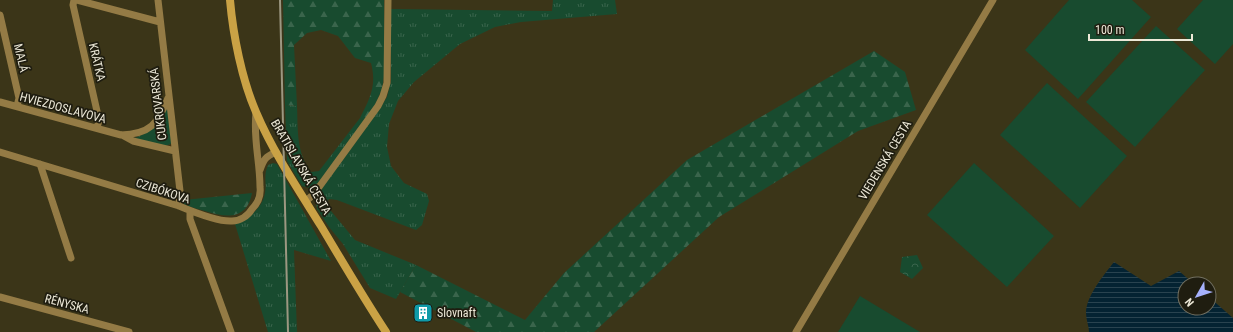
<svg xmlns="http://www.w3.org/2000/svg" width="1233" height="332" font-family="'Roboto Condensed',sans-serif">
<defs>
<pattern id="grass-tufts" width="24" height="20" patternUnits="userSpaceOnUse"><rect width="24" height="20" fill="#184b2f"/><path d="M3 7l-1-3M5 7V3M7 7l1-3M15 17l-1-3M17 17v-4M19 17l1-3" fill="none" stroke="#3a654c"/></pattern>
<pattern id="forest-firs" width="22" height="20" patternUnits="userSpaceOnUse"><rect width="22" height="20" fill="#184b2f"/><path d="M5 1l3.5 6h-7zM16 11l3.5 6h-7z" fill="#3a654c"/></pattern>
<pattern id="park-crowns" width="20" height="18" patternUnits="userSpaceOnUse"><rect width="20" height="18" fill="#184b2f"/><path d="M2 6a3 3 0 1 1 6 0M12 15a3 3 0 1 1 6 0" fill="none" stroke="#3a654c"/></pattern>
<pattern id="water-rules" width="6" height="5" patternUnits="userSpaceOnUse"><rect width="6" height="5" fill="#042332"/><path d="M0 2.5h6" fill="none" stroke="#29434f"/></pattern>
</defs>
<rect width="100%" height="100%" fill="#3b3518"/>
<path fill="url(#grass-tufts)" d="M 553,0 L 615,0 L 617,14 L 521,22 L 495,27 L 460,44 L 414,82 L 398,101 L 389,124 L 387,147 L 391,166 L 404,183 L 427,194 L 429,201 L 422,225 L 416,230 L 337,200 L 329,199 L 327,202 L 331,211 L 355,240 L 416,265 L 396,299 L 370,288 L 343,244 L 329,227 L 317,209 L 315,198 L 379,110 L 387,97 L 391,81 L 391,9 L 552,11 Z
M 285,105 L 297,106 C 298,128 296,153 311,172 L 319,171 L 360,118 L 364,121 L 315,187 L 309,188 L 302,186 L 287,161 Z
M 168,106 L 172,143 C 162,150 147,142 136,139 L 135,138 L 144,134 Z
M 273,163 L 277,164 L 331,261 L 294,250 L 297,332 L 268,332 L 235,224 C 249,218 262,209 265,193 C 267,183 263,176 268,165 Z"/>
<path fill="url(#forest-firs)" d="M 283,0 L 384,0 L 385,70 L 382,89 L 375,105 L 364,121 L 360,118 C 370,98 377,86 371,63 L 355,58 L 338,36 L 321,30 L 307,33 L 294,45 L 297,106 L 285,105 Z
M 874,51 L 905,72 L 916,110 L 858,131 L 719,217 L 594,332 L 476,332 L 400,292 L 416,265 L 525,320 L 564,273 L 687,160 Z
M 252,193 C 247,220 227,218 205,211 C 198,209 190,207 184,204 L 184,200 Z"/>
<path fill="url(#park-crowns)" d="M 917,255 L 923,268 L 912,279 L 900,272 L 902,257 Z"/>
<path fill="#184b2f" d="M 1069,0 L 1132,0 L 1151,17 L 1078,99 L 1025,50 Z
M 1203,0 L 1233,0 L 1233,44 L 1215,64 L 1177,29 Z
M 1156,26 L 1205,70 L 1135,147 L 1086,102 Z
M 1047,83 L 1127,156 L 1080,208 L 1000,135 Z
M 974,163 L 1054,236 L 1007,287 L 927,215 Z
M 860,296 L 920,332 L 838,332 Z"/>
<path fill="url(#water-rules)" d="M 1114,262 L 1151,286 L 1179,271 L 1194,284 L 1185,284 L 1185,308 L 1209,308 L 1209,297 L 1233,318 L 1233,332 L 1089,332 C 1089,326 1086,320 1086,313 C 1086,296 1104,275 1114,262 Z"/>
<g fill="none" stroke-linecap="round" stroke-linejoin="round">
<path stroke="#947b45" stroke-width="7" d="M 74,0 L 73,5 L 99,120 L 97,128
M 77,0 L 160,22
M 158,0 L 180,191 L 179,206
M 0,15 L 19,98 L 17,106
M 0,102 L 121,135 C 150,134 158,124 168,98
M 122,135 L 133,141 L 175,151
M 0,152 L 179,206 C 191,211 219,222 232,221 C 240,221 248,216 252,209 C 258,203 261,195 260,187 C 260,162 253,138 256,113
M 40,164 L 71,258
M 260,170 C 264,159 265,157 276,152
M 306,201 L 314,194 L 378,106 L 383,96 L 387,83 L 388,0
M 190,211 L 190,219 L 231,332
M 0,297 L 129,332
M 796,332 L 993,0"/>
<path stroke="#caa245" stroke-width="8" d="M 230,0 C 233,35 242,80 256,112 C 273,152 298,189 321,226 C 342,261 363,297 386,332"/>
<path stroke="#9c9781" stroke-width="2" d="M 280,0 L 288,332"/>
</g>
<defs>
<symbol id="building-square" viewBox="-11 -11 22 22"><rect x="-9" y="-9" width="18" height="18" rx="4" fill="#0f9aa8" stroke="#1f1d10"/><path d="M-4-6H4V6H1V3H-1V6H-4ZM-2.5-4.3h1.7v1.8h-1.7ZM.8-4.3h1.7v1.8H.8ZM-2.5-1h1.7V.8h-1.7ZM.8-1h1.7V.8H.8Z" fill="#fff"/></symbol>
</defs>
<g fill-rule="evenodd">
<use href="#building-square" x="412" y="302" width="22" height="22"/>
</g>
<g text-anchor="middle" stroke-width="3.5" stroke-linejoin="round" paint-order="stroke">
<g font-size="12" fill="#ede9d8" stroke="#1f1d10">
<text transform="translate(21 58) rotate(77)" y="4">MALÁ</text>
<text transform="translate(97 62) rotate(77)" y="4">KRÁTKA</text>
<text transform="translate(158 104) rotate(-97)" y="4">CUKROVARSKÁ</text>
<text transform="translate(63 108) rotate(15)" y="4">HVIEZDOSLAVOVA</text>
<text transform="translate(885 160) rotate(-59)" y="4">VIEDENSKÁ CESTA</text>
<text transform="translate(301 167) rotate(60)" y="4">BRATISLAVSKÁ CESTA</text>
<text transform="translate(163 191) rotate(18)" y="4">CZIBÓKOVA</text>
<text transform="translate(67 304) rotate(15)" y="4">RÉNYSKA</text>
</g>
<g font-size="12" fill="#ede9d8" stroke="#1f1d10" text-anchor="start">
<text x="437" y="317">Slovnaft</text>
</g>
</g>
<g transform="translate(1197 296) rotate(231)"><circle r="19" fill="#1f1d10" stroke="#716f60"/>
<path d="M0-3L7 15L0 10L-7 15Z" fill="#a6b1fc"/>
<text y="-6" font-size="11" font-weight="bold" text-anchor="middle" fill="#ede9d8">N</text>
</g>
<path d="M1089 34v6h103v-6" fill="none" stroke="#ede9d8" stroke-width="2"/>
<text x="1095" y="34" font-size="12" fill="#ede9d8" stroke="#1f1d10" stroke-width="3" paint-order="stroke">100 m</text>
</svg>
